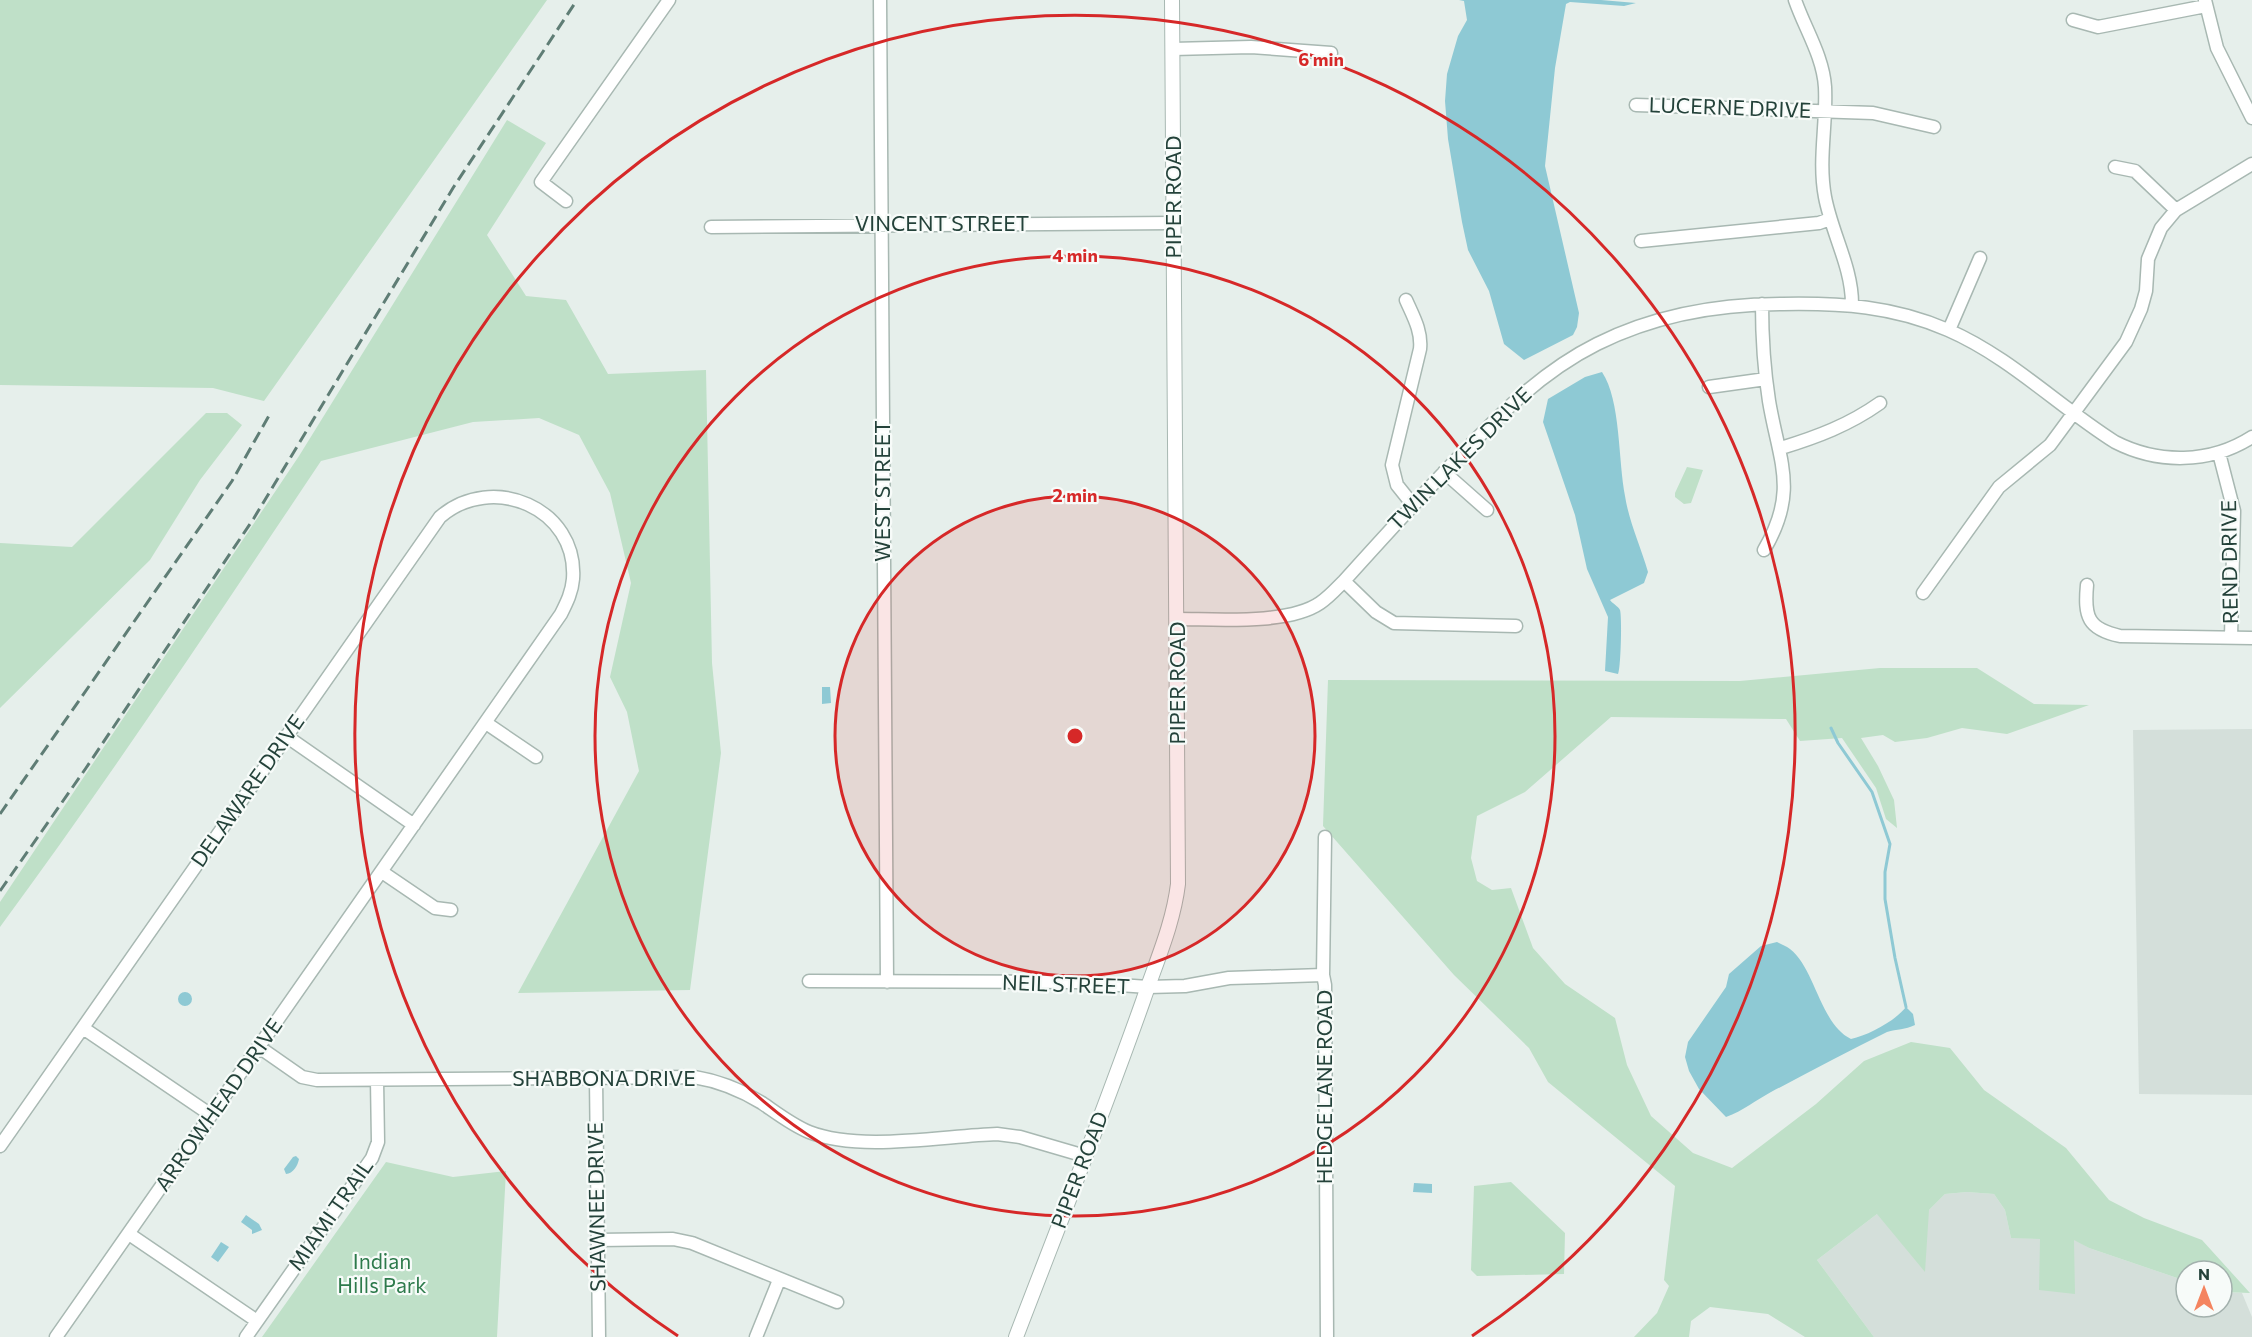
<svg xmlns="http://www.w3.org/2000/svg" width="2252" height="1337" font-family="Commissioner,sans-serif">
<rect width="100%" height="100%" fill="#e6efeb"/>
<path fill="#d4dfda" d="M 2252,729 L 2252,1095 L 2139,1094 L 2133,730 Z
M 1967,1192 L 1994,1194 L 2005,1210 L 2011,1238 L 2074,1239 L 2089,1248 L 2186,1281 L 2186,1307 L 2222,1307 L 2222,1292 L 2242,1293 L 2252,1317 L 2252,1337 L 1874,1337 L 1817,1260 L 1877,1214 L 1929,1210 L 1945,1194 Z"/>
<path fill="#bfe0c8" d="M 0,0 L 547,0 L 264,401 L 213,388 L 0,385 Z
M 507,120 L 546,143 L 487,235 L 526,296 L 566,300 L 608,374 L 706,370 L 712,663 L 721,753 L 690,990 L 518,993 L 639,771 L 627,712 L 610,677 L 631,583 L 610,493 L 579,435 L 539,418 L 473,422 L 321,461 C 216,618 112,775 0,927 L 0,902 L 299,456 Z
M 206,413 L 227,413 L 242,425 L 200,480 L 150,560 L 0,708 L 0,543 L 72,547 Z
M 1687,467 L 1703,470 L 1691,503 L 1684,504 L 1675,497 L 1675,493 Z
M 1880,668 L 1977,668 L 2034,704 L 2089,705 L 2007,734 L 1962,728 L 1927,738 L 1895,742 L 1883,735 L 1861,738 L 1878,766 L 1894,800 L 1897,828 L 1886,819 L 1876,788 L 1842,738 L 1800,741 L 1786,719 L 1611,717 L 1525,792 L 1477,816 L 1471,858 L 1477,881 L 1492,890 L 1511,888 L 1533,948 L 1565,984 L 1615,1018 L 1627,1065 L 1651,1116 L 1693,1153 L 1732,1168 L 1816,1104 L 1864,1061 L 1911,1042 L 1950,1048 L 1984,1090 L 2066,1148 L 2109,1200 L 2144,1218 L 2202,1240 L 2250,1293 L 2222,1292 L 2222,1271 L 2186,1271 L 2186,1281 L 2089,1248 L 2074,1240 L 2075,1294 L 2039,1290 L 2040,1239 L 2011,1238 L 2005,1210 L 1994,1194 L 1967,1192 L 1945,1194 L 1929,1210 L 1925,1272 L 1877,1214 L 1817,1260 L 1874,1337 L 1805,1337 L 1768,1314 L 1710,1307 L 1691,1321 L 1689,1337 L 1634,1337 L 1657,1313 L 1669,1286 L 1664,1280 L 1675,1186 L 1548,1082 L 1529,1048 L 1454,975 L 1323,826 L 1328,680 L 1740,681 Z
M 386,1162 L 453,1177 L 506,1171 L 497,1337 L 262,1337 Z
M 1511,1182 L 1565,1233 L 1564,1274 L 1477,1276 L 1471,1270 L 1474,1186 Z"/>
<path fill="#8ec9d4" d="M 1459,0 L 1601,0 L 1636,3 L 1624,6 L 1570,2 L 1566,4 L 1555,68 L 1545,166 L 1579,313 L 1577,327 L 1573,335 L 1524,360 L 1504,344 L 1489,291 L 1468,250 L 1462,222 L 1448,139 L 1445,101 L 1447,74 L 1458,36 L 1467,20 L 1464,1 Z
M 1602,372 C 1621,400 1618,462 1625,496 C 1629,522 1641,547 1648,572 L 1644,583 L 1610,600 C 1613,604 1618,606 1620,610 C 1622,615 1621,668 1618,674 L 1605,671 L 1608,617 L 1587,569 L 1575,515 L 1543,422 L 1548,399 L 1585,377 Z
M 822,687 L 830,687 L 831,703 L 822,704 Z
M 1777,942 C 1781,944 1786,946 1790,949 C 1815,968 1820,1024 1851,1039 C 1869,1035 1895,1021 1906,1007 L 1913,1014 L 1915,1025 C 1905,1030 1897,1029 1887,1032 C 1848,1051 1810,1072 1771,1092 C 1756,1100 1743,1111 1726,1117 L 1699,1089 L 1689,1071 L 1685,1057 L 1688,1042 L 1726,987 L 1729,974 L 1761,946 Z
M178 999a7 7 0 1 1 14 0a7 7 0 1 1-14 0Z
M 296,1156 L 299,1159 C 298,1165 293,1174 286,1174 L 284,1169 L 293,1157 Z
M 1414,1183 L 1432,1184 L 1432,1193 L 1413,1192 Z
M 246,1215 L 259,1224 L 262,1230 L 252,1234 L 252,1230 L 241,1222 Z
M 221,1242 L 229,1247 L 218,1262 L 211,1257 Z"/>
<g fill="none" stroke-linecap="round" stroke-linejoin="round">
<path stroke="#8ec9d4" stroke-width="3" d="M 1831,728 L 1838,743 L 1872,792 L 1890,844 L 1885,872 L 1885,899 L 1895,958 L 1906,1007"/>
<defs>
<path id="minor" d="M 880,0 L 887,982
M 1795,0 C 1805,29 1823,56 1825,87 C 1827,124 1818,160 1825,197 C 1832,234 1852,267 1852,304
M 2205,0 L 2217,48 L 2252,118
M 2073,20 L 2098,27 L 2206,6
M 1173,49 L 1251,47 L 1331,53
M 1636,105 L 1873,113 L 1934,127
M 2115,167 L 2135,171 L 2176,210
M 566,201 L 541,182 L 669,0
M 711,227 L 1174,223
M 1641,241 L 1819,223 L 1830,219
M 1406,300 C 1413,316 1422,331 1420,349 L 1392,465 L 1397,485 L 1413,505
M 1762,304 C 1762,337 1764,369 1769,401 C 1779,461 1799,491 1764,550
M 1949,330 L 1980,258
M 1709,387 L 1766,379
M 1781,448 C 1817,437 1849,425 1880,403
M 2219,453 L 2234,511 L 2231,637
M 1444,472 L 1487,510
M 1344,581 L 1376,612 L 1394,623 L 1516,626
M 2087,585 C 2084,617 2088,629 2120,636 L 2252,638
M 1923,593 L 1999,487 L 2050,445 L 2126,342 L 2141,309 L 2146,291 L 2148,259 L 2161,228 L 2176,210 L 2252,164
M 1177,619 C 1216,619 1288,625 1320,603 C 1329,597 1337,588 1344,581 C 1381,540 1418,499 1456,460 C 1499,415 1541,372 1597,344 C 1655,315 1718,304 1783,304 C 1841,303 1893,306 1948,330 C 2010,357 2058,406 2115,442 C 2158,464 2210,464 2252,437
M 486,723 L 536,757
M 286,736 L 414,825
M 1325,837 L 1323,975 L 1325,985 L 1327,1337
M 382,872 L 435,908 L 451,910
M 809,981 L 1076,982 L 1148,987 L 1185,986 L 1229,978 L 1323,975
M 83,1028 L 211,1115
M 259,1047 L 302,1077 L 317,1080 L 694,1077 C 719,1081 741,1090 762,1103 C 778,1114 792,1125 809,1132 C 860,1152 942,1136 997,1134 L 1020,1137 L 1085,1156
M 596,1078 L 599,1337
M 0,1146 L 440,517 C 492,472 578,508 573,579 C 572,592 567,602 561,614 L 56,1337
M 129,1234 L 257,1321
M 598,1240 L 673,1239 L 692,1243 L 837,1302
M 246,1337 L 372,1158 L 378,1142 L 377,1080
M 756,1337 L 779,1280"/>
<path id="tertiary" d="M 1016,1337 C 1059,1225 1103,1114 1143,1001 C 1156,962 1173,925 1178,884 L 1172,0"/>
</defs>
<use href="#minor" stroke="#a8b8b2" stroke-width="15"/>
<use href="#tertiary" stroke="#a8b8b2" stroke-width="16"/>
<use href="#minor" stroke="#fff" stroke-width="12"/>
<use href="#tertiary" stroke="#fff" stroke-width="14"/>
<path stroke="#5f7d75" stroke-width="3" stroke-dasharray="12 6" stroke-linecap="butt" d="M 0,814 L 232,481 L 271,412
M 0,891 L 86,768 L 254,518 L 453,188 L 577,0"/>
</g>
<circle cx="1075" cy="736" r="240" fill="#d62828" fill-opacity=".12"/>
<g fill="none" stroke="#d62828" stroke-width="3">
<circle cx="1075" cy="736" r="240"/>
<circle cx="1075" cy="736" r="480"/>
<path d="M678 1336A720 720 0 1 1 1472 1336"/>
</g>
<g text-anchor="middle" stroke-width="4.5" stroke-linejoin="round" paint-order="stroke">
<g font-size="21" fill="#24423a" stroke="#f7fbf9">
<text transform="translate(1730 108) rotate(2)" y="7">LUCERNE DRIVE</text>
<text transform="translate(1174 197) rotate(-90)" y="7">PIPER ROAD</text>
<text x="942" y="231">VINCENT STREET</text>
<text transform="translate(1460 459) rotate(-45)" y="7">TWIN LAKES DRIVE</text>
<text transform="translate(883 491) rotate(-90)" y="7">WEST STREET</text>
<text transform="translate(2230 562) rotate(-91)" y="7">REND DRIVE</text>
<text transform="translate(1178 683) rotate(-90)" y="7">PIPER ROAD</text>
<text transform="translate(248 791) rotate(-55)" y="7">DELAWARE DRIVE</text>
<text transform="translate(1066 985) rotate(2)" y="7">NEIL STREET</text>
<text x="604" y="1086">SHABBONA DRIVE</text>
<text transform="translate(1325 1087) rotate(-90)" y="7">HEDGE LANE ROAD</text>
<text transform="translate(219 1105) rotate(-55)" y="7">ARROWHEAD DRIVE</text>
<text transform="translate(1080 1170) rotate(-69)" y="7">PIPER ROAD</text>
<text transform="translate(597 1207) rotate(-91)" y="7">SHAWNEE DRIVE</text>
<text transform="translate(331 1215) rotate(-55)" y="7">MIAMI TRAIL</text>
</g>
<g font-size="21" fill="#2d7a4b" stroke="#f7fbf9">
<text x="382" y="1269">Indian<tspan x="382" dy="24">Hills Park</tspan></text>
</g>
</g>
<circle cx="1075" cy="736" r="9" fill="#d62828" stroke="#f7fbf9" stroke-width="3"/>
<g font-size="18" text-anchor="middle" font-weight="bold" fill="#d62828" stroke="#f7fbf9" stroke-width="4.5" stroke-linejoin="round" paint-order="stroke">
<text x="1321" y="66">6 min</text>
<text x="1075" y="262">4 min</text>
<text x="1075" y="502">2 min</text>
</g>
<g transform="translate(2204 1289)"><circle r="28" fill="#f7fbf9" stroke="#a3b1ad" stroke-width="1.5"/>
<path d="M0-4.5L10 22L0 15L-10 22Z" fill="#f4845f"/>
<text y="-9" font-size="16" font-weight="bold" text-anchor="middle" fill="#24423a">N</text>
</g>
</svg>
